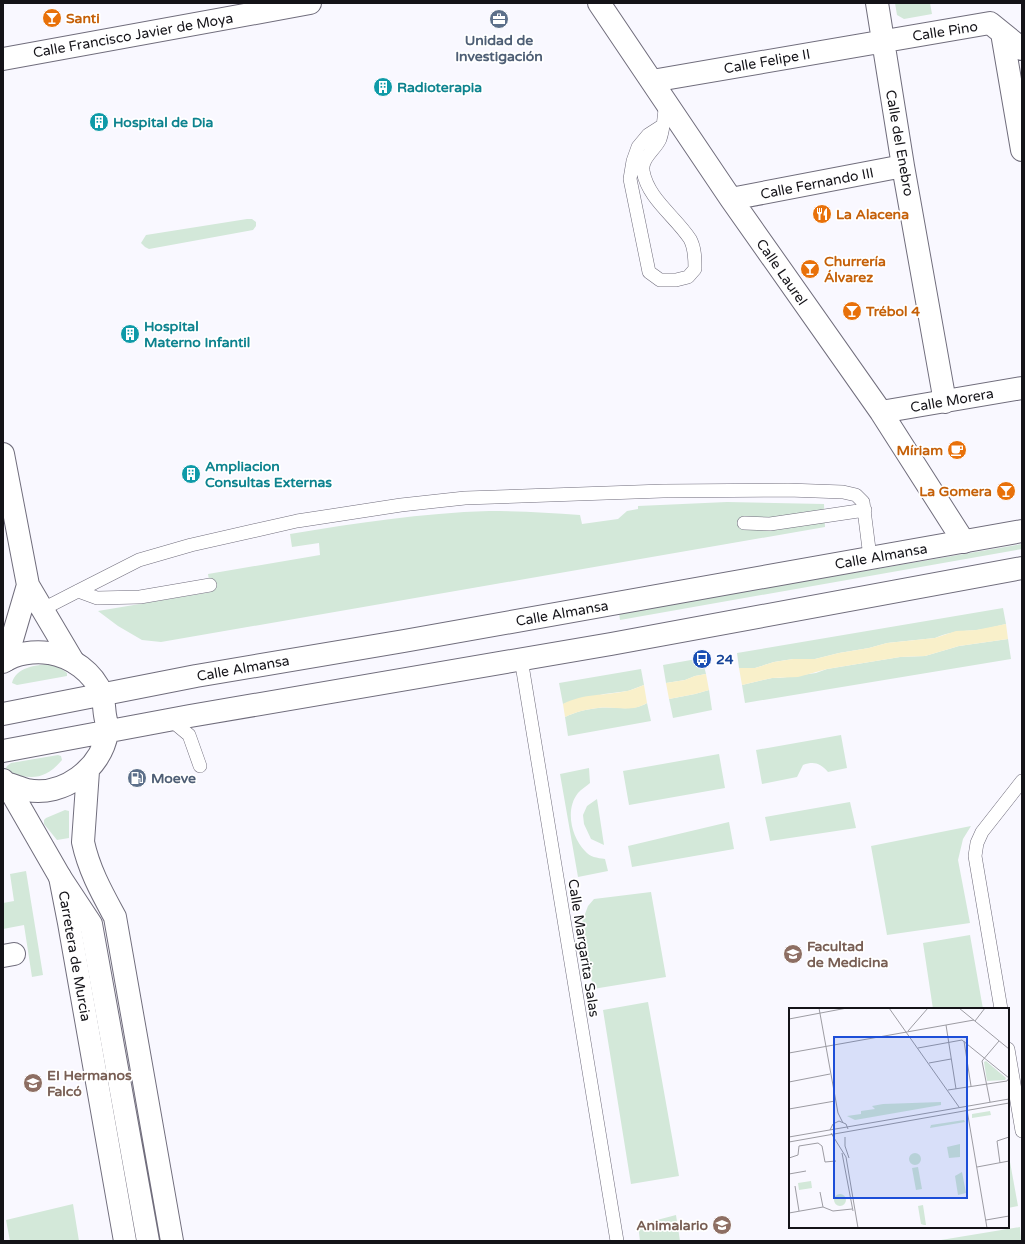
<svg xmlns="http://www.w3.org/2000/svg" width="1025" height="1244" font-family="'Varela Round',sans-serif">
<rect width="100%" height="100%" fill="#f9f8ff"/>
<path fill="#d3e8d9" d="M 895,3 L 930,3 L 932,14 L 904,19 L 897,15 Z
M 247,219 L 252,219 L 256,222 L 256,226 L 253,230 L 149,249 L 145,247 L 141,243 L 146,235 Z
M 727,502 L 824,504 L 825,527 L 161,642 L 142,640 L 118,626 L 98,611 L 211,592 L 208,574 L 320,555 L 319,543 L 292,547 L 290,534 C 356,523 422,513 489,511 C 520,511 550,513 580,515 L 582,524 L 618,519 L 627,511 L 638,509 L 638,506 Z
M 1022,544 L 1022,549 L 620,620 L 619,613 Z
M 1003,608 L 1006,624 C 996,626 986,629 977,630 C 963,631 948,632 935,638 L 887,643 L 869,648 L 839,653 L 815,659 L 793,659 L 774,662 L 755,668 L 739,668 L 737,653 Z
M 1008,639 L 1011,659 L 745,703 L 742,685 L 772,678 L 780,678 L 816,673 L 827,669 L 900,657 L 925,656 L 959,646 Z
M 702,658 L 706,674 L 695,676 L 685,680 L 666,683 L 663,665 Z
M 49,664 L 60,668 L 67,673 L 67,676 L 17,685 L 12,683 C 16,667 36,665 49,664 Z
M 641,669 L 644,685 L 628,691 L 604,694 L 563,704 L 559,683 Z
M 709,690 L 712,710 L 673,718 L 669,699 L 695,694 Z
M 647,703 L 651,721 L 568,736 L 565,717 C 575,712 587,709 598,708 C 615,706 632,712 647,703 Z
M 841,735 L 847,768 L 828,772 C 820,763 814,761 803,765 L 797,777 L 762,784 L 756,750 Z
M 719,754 L 725,788 L 629,805 L 623,771 Z
M 58,755 L 61,756 L 62,760 C 45,780 31,780 8,772 L 6,768 L 7,766 L 11,763 Z
M 589,768 L 590,783 C 587,786 581,789 578,793 C 565,809 571,837 585,851 C 590,857 597,858 605,859 L 608,871 L 578,877 L 560,774 Z
M 597,799 L 604,845 L 591,839 L 584,824 L 583,815 L 587,806 Z
M 850,802 L 856,828 L 770,841 L 765,817 Z
M 65,810 L 69,811 L 69,838 L 57,840 L 44,824 L 44,820 L 46,818 Z
M 729,822 L 734,849 L 632,867 L 628,846 Z
M 971,826 L 963,839 L 958,860 L 970,923 L 887,935 L 871,846 Z
M 26,871 L 43,975 L 32,977 L 24,925 L 3,929 L 3,903 L 14,901 L 10,874 Z
M 651,892 L 666,977 L 593,989 L 582,922 L 588,906 L 594,899 Z
M 970,935 L 983,1009 L 933,1009 L 923,943 Z
M 648,1002 L 679,1176 L 631,1184 L 603,1010 Z
M 1008,1151 L 1018,1206 L 1008,1208 Z
M 73,1204 L 79,1241 L 10,1241 L 6,1220 Z
M 676,1215 L 680,1241 L 640,1241 L 638,1225 Z
M 1020,1227 L 1021,1241 L 935,1241 Z"/>
<path fill="#f9f0ca" d="M 1006,624 L 1008,639 L 959,646 L 925,656 L 900,657 L 827,669 L 798,677 L 772,678 L 742,685 L 739,668 L 755,668 L 774,662 L 793,659 L 815,659 L 839,653 L 869,648 L 887,643 L 935,638 L 956,631 L 976,630 Z
M 706,674 L 709,690 L 695,694 L 669,699 L 666,683 L 685,680 L 695,676 Z
M 644,685 L 647,703 C 630,713 617,706 598,708 C 587,709 575,712 565,717 L 563,704 C 584,693 605,696 627,691 C 632,690 638,687 644,685 Z"/>
<g fill="none" stroke-linecap="round" stroke-linejoin="round">
<defs>
<path id="service" d="M 662,126 L 648,135 L 638,147 L 633,161 L 630,179 L 649,272 L 660,280 L 676,280 L 688,277 L 695,269 C 695,259 695,248 690,239 C 675,216 648,199 643,171 C 641,158 656,149 660,139 C 664,128 664,114 666,102
M 744,523 L 770,524 L 865,510
M 78,591 L 97,598 L 140,597 L 210,585
M 43,609 L 78,591 L 139,560 L 191,545 L 297,521 L 401,505 L 465,498 L 663,491 L 788,490 L 843,492 L 856,495 L 863,502 L 870,557
M 521,659 L 617,1241
M 171,720 L 189,735 L 200,766
M 1001,1009 L 975,856 L 977,843 L 982,832 L 1022,781
M 1008,1049 L 1022,1131"/>
<path id="minor" d="M 599,3 L 731,199 L 881,412 L 964,542
M 877,3 L 903,166 L 945,402
M 1002,33 L 1022,150
M 3,59 L 310,3
M 652,81 L 990,23 L 1022,49
M 731,199 L 903,166
M 881,412 L 1022,388
M 3,454 L 28,585 L 73,661
M 6,660 L 28,585
M 60,877 L 69,923 L 125,1241
M 3,956 L 14,954"/>
<path id="primary" d="M 3,662 C 16,653 34,651 49,653 C 72,657 93,672 102,694 C 104,700 104,709 105,715 C 106,721 108,728 107,733 C 101,769 63,797 27,790 C 20,788 13,785 6,783
M 3,714 L 196,676 L 404,641 L 1022,531
M 3,751 L 190,716 L 611,644 L 1022,568
M 88,771 L 83,842 C 89,870 102,893 115,917 L 172,1241
M 3,780 L 6,783 L 60,877 L 91,924 L 148,1241"/>
</defs>
<use href="#service" stroke="#706d7c" stroke-width="14"/>
<use href="#minor" stroke="#706d7c" stroke-width="24"/>
<use href="#primary" stroke="#706d7c" stroke-width="24"/>
<use href="#service" stroke="#fff" stroke-width="13"/>
<use href="#minor" stroke="#fff" stroke-width="22"/>
<use href="#primary" stroke="#fff" stroke-width="22"/>
</g>
<defs>
<symbol id="bar-disc" viewBox="-11 -11 22 22"><circle r="9.5" fill="#e8710a" stroke="#fff"/><path d="M-6-5H6L.8 .8V4.5H3.5V6h-7V4.5H-.8V.8Z" fill="#fff"/></symbol>
<symbol id="office-disc" viewBox="-11 -11 22 22"><circle r="9.5" fill="#5c6f8a" stroke="#fff"/><path d="M-6-3h4V-5.5h4V-3h4V5H-6ZM-1-4.5V-3h2v-1.5ZM-6 0V1H6V0Z" fill="#fff"/></symbol>
<symbol id="building-disc" viewBox="-11 -11 22 22"><circle r="9.5" fill="#0f9aa8" stroke="#fff"/><path d="M-4-6H4V6H1V3H-1V6H-4ZM-2.5-4.3h1.7v1.8h-1.7ZM.8-4.3h1.7v1.8H.8ZM-2.5-1h1.7V.8h-1.7ZM.8-1h1.7V.8H.8Z" fill="#fff"/></symbol>
<symbol id="restaurant-disc" viewBox="-11 -11 22 22"><circle r="9.5" fill="#e8710a" stroke="#fff"/><path d="M-5-6h1v4h1v-4h1v4h1v-4h1v5L-1.5 .5V6h-2V.5L-5-1ZM5-6V6H3V1.5H1.5Q1.5-4 5-6Z" fill="#fff"/></symbol>
<symbol id="cafe-disc" viewBox="-11 -11 22 22"><circle r="9.5" fill="#e8710a" stroke="#fff"/><path d="M-5.5-4.5H6V0H3Q3 3.5 0 3.5H-2.5Q-5.5 3.5-5.5 0ZM3-3.2v2h1.7v-2ZM-6 4.5H4V6H-6Z" fill="#fff"/></symbol>
<symbol id="bus-disc" viewBox="-11 -11 22 22"><circle r="9.5" fill="#1a4fb4" stroke="#fff"/><path d="M-5-6H5V4H4V6H2V4H-2V6H-4V4H-5ZM-3.5-4V0h7V-4ZM-3.5 1.2v1.5H-2V1.2ZM2 1.2v1.5H3.5V1.2Z" fill="#fff"/></symbol>
<symbol id="fuel-disc" viewBox="-11 -11 22 22"><circle r="9.5" fill="#5c6f8a" stroke="#fff"/><path d="M-5.5-6h7V0h2V4h1.3V-2.5L3-4.5l.8-.8L6-3V5H2.5V1h-1V6h-7ZM-4.2-4.7v3.2H.2V-4.7Z" fill="#fff"/></symbol>
<symbol id="university-disc" viewBox="-11 -11 22 22"><circle r="9.5" fill="#8d6e63" stroke="#fff"/><path d="M0-5L7-2L0 1L-7-2ZM-4 1L0 2.5L4 1V4Q0 6-4 4Z" fill="#fff"/></symbol>
<symbol id="school-disc" viewBox="-11 -11 22 22"><circle r="9.5" fill="#8d6e63" stroke="#fff"/><path d="M0-5L7-2L0 1L-7-2ZM-4 1L0 2.5L4 1V4Q0 6-4 4Z" fill="#fff"/></symbol>
</defs>
<g fill-rule="evenodd">
<use href="#bar-disc" x="41" y="7" width="22" height="22"/>
<use href="#office-disc" x="488" y="8" width="22" height="22"/>
<use href="#building-disc" x="372" y="76" width="22" height="22"/>
<use href="#building-disc" x="88" y="111" width="22" height="22"/>
<use href="#restaurant-disc" x="811" y="203" width="22" height="22"/>
<use href="#bar-disc" x="799" y="258" width="22" height="22"/>
<use href="#bar-disc" x="841" y="300" width="22" height="22"/>
<use href="#building-disc" x="119" y="323" width="22" height="22"/>
<use href="#cafe-disc" x="946" y="439" width="22" height="22"/>
<use href="#building-disc" x="180" y="463" width="22" height="22"/>
<use href="#bar-disc" x="995" y="480" width="22" height="22"/>
<use href="#bus-disc" x="691" y="648" width="22" height="22"/>
<use href="#fuel-disc" x="126" y="767" width="22" height="22"/>
<use href="#university-disc" x="782" y="943" width="22" height="22"/>
<use href="#school-disc" x="22" y="1072" width="22" height="22"/>
<use href="#university-disc" x="711" y="1214" width="22" height="22"/>
</g>
<g text-anchor="middle" stroke-width="3.5" stroke-linejoin="round" paint-order="stroke">
<g font-size="14" font-weight="bold" fill="#c56008" stroke="#fff" text-anchor="start">
<text x="66" y="23">Santi</text>
<text x="836" y="219">La Alacena</text>
<text x="824" y="266">Churrería<tspan x="824" dy="16">Álvarez</tspan></text>
<text x="866" y="316">Trébol 4</text>
<text x="943" y="455" text-anchor="end">Míriam</text>
<text x="992" y="496" text-anchor="end">La Gomera</text>
</g>
<g font-size="14" fill="#141318" stroke="#fff">
<text transform="translate(945 31) rotate(-9)" y="5">Calle Pino</text>
<text transform="translate(133 35) rotate(-10)" y="5">Calle Francisco Javier de Moya</text>
<text transform="translate(767 61) rotate(-10)" y="5">Calle Felipe II</text>
<text transform="translate(900 143) rotate(80)" y="5">Calle del Enebro</text>
<text transform="translate(817 183) rotate(-11)" y="5">Calle Fernando III</text>
<text transform="translate(782 272) rotate(55)" y="5">Calle Laurel</text>
<text transform="translate(952 400) rotate(-10)" y="5">Calle Morera</text>
<text transform="translate(881 556) rotate(-10)" y="5">Calle Almansa</text>
<text transform="translate(562 613) rotate(-10)" y="5">Calle Almansa</text>
<text transform="translate(243 668) rotate(-10)" y="5">Calle Almansa</text>
<text transform="translate(584 948) rotate(81)" y="5">Calle Margarita Salas</text>
<text transform="translate(75 956) rotate(80)" y="5">Carretera de Murcia</text>
</g>
<g font-size="14" font-weight="bold" fill="#4e5e75" stroke="#fff">
<text x="499" y="45">Unidad de<tspan x="499" dy="16">Investigación</tspan></text>
<text x="151" y="783" text-anchor="start">Moeve</text>
</g>
<g font-size="14" font-weight="bold" fill="#0d838f" stroke="#fff" text-anchor="start">
<text x="397" y="92">Radioterapia</text>
<text x="113" y="127">Hospital de Dia</text>
<text x="144" y="331">Hospital<tspan x="144" dy="16">Materno Infantil</tspan></text>
<text x="205" y="471">Ampliacion<tspan x="205" dy="16">Consultas Externas</tspan></text>
</g>
<g font-size="14" font-weight="bold" fill="#164399" stroke="#fff" text-anchor="start">
<text x="716" y="664">24</text>
</g>
<g font-size="14" font-weight="bold" fill="#785e54" stroke="#fff" text-anchor="start">
<text x="807" y="951">Facultad<tspan x="807" dy="16">de Medicina</tspan></text>
<text x="47" y="1080">EI Hermanos<tspan x="47" dy="16">Falcó</tspan></text>
<text x="708" y="1230" text-anchor="end">Animalario</text>
</g>
</g>
<g transform="translate(789 1008)">
<rect width="220" height="220" fill="#f9f8ff"/>
<path d="M 197,53 L 217,70 L 216,72 L 198,73 L 195,54 ZM 152,94 L 152,97 L 66,112 L 58,108 L 72,106 L 72,103 L 86,101 L 83,98 L 94,96 ZM 201,103 L 202,107 L 183,110 L 183,106 ZM 175,112 L 176,114 L 141,120 L 142,117 ZM 171,136 L 171,149 L 160,150 L 158,139 ZM120 151a6 6 0 1 1 12 0a6 6 0 1 1-12 0ZM 129,159 L 133,181 L 127,182 L 123,160 ZM 173,164 L 177,185 L 169,187 L 166,168 ZM 22,173 L 23,180 L 10,182 L 9,175 ZM45 192a6 6 0 1 1 12 0a6 6 0 1 1-12 0ZM 134,197 L 137,217 L 135,217 L 132,216 L 129,198 Z" fill="#d3e8d9"/>
<path fill="none" stroke="#9d9ca3" stroke-width="1" d="M 30,0 L 49,105 L 54,115M 100,0 L 170,99M 170,0 L 220,41M 0,11 L 58,0M 186,13 L 196,0M 157,17 L 167,81M 119,23 L 139,0M 175,33 L 182,78M 129,40 L 173,32 L 220,70 L 218,73 L 159,82M 0,45 L 185,12M 140,55 L 162,51M 0,74 L 41,66M 201,94 L 193,53 L 210,33M 0,101 L 46,93M 178,102 L 198,220M 41,122 L 44,116 L 50,113 L 57,116 L 59,121M 42,125 L 57,149 L 69,220M 0,129 L 220,91M 56,129 L 56,138 L 60,150M 0,134 L 220,95M 53,145 L 64,203M 0,150 L 9,147 L 10,138 L 29,135 L 33,138 L 36,154 L 47,153M 211,155 L 208,133 L 220,129M 188,159 L 220,153M 0,166 L 17,163M 6,178 L 10,203M 31,184 L 34,199M 0,205 L 34,199 L 44,203 L 63,201M 197,212 L 220,208"/>
<path fill="#1d4ed8" fill-opacity="0.15" stroke="#1d4ed8" stroke-width="2" d="M 45,29 L 178,29 L 178,190 L 45,190 Z"/>
<rect width="220" height="220" fill="none" stroke="#141318" stroke-width="2"/>
</g>
<rect width="1025" height="1244" fill="none" stroke="#141318" stroke-width="8"/>
</svg>
